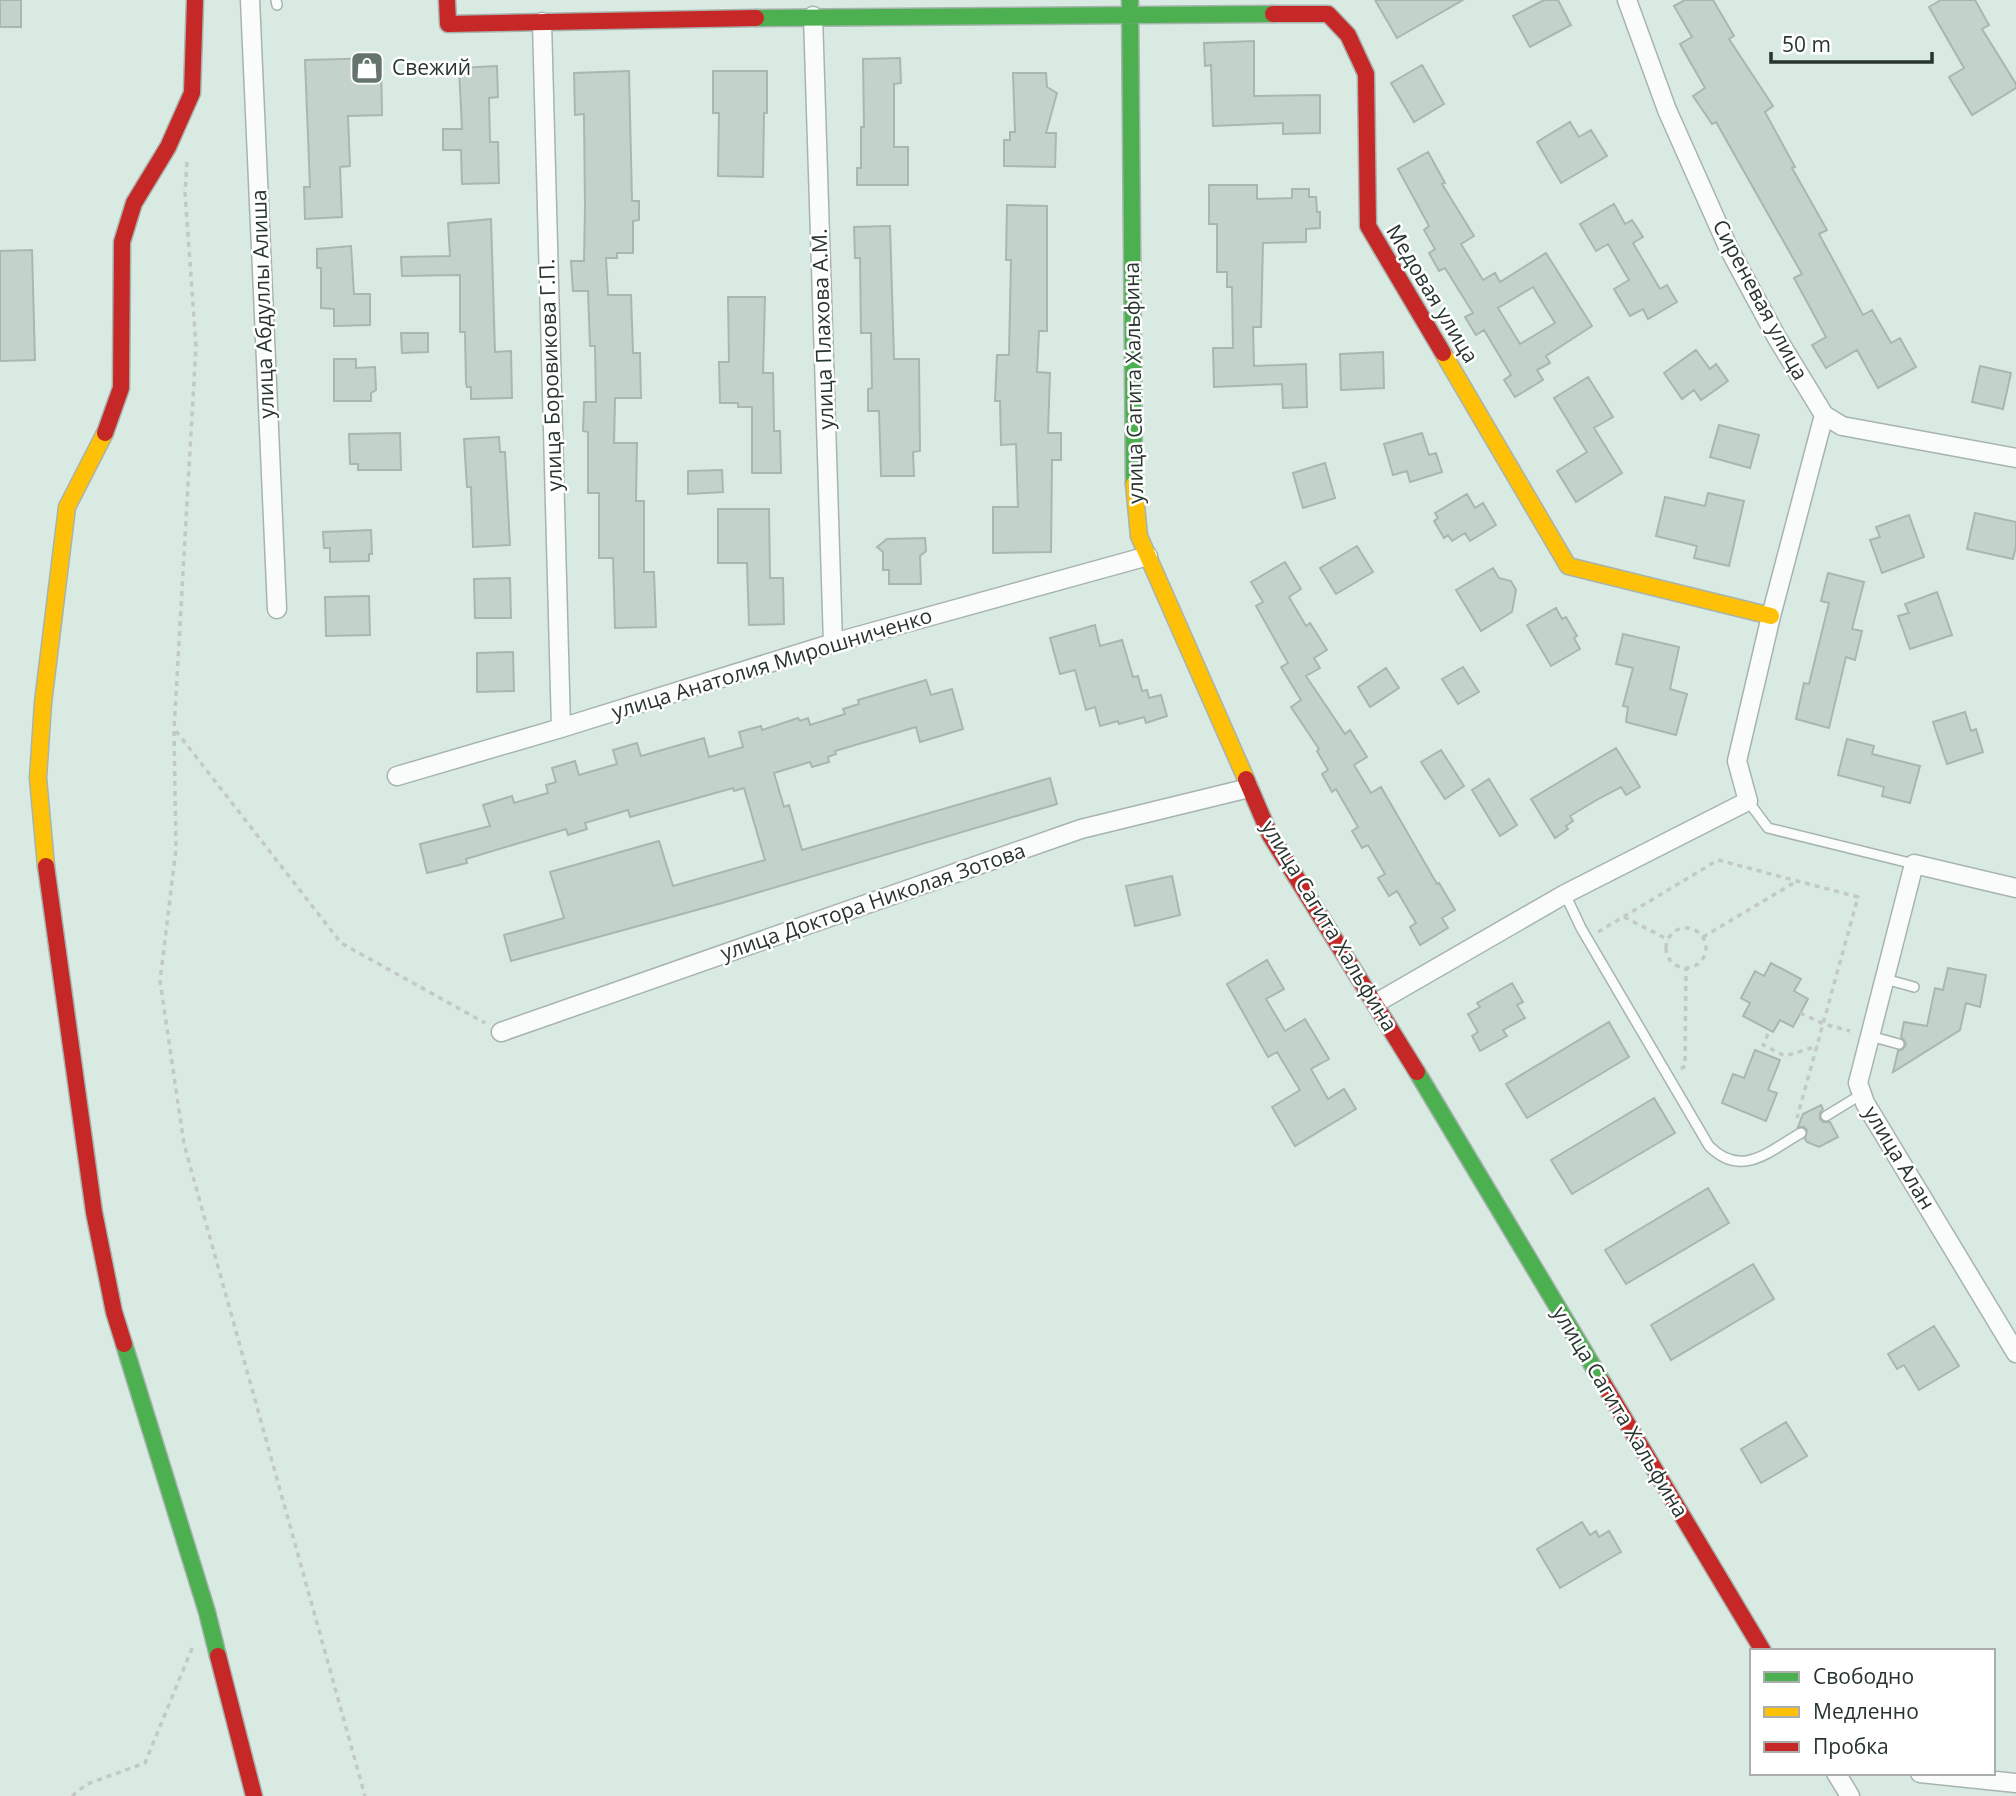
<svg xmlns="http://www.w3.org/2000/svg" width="2016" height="1796" font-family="'Open Sans',sans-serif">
<rect width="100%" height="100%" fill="#d9eae2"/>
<path fill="#c3d3cb" stroke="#aab7b1" stroke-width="2" fill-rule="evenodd" d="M 0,0 L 21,0 L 21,27 L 0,27 Z
M 1375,0 L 1463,0 L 1397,38 Z
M 1544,0 L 1558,0 L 1571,25 L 1530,47 L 1513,16 Z
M 1685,0 L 1713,0 L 1734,36 L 1729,39 L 1773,106 L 1765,112 L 1795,167 L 1792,168 L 1827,230 L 1819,234 L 1863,315 L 1872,310 L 1891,343 L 1900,338 L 1916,367 L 1878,388 L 1857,350 L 1826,368 L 1812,345 L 1826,337 L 1794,278 L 1802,274 L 1716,122 L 1712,124 L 1693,96 L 1705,88 L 1680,44 L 1692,37 L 1674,6 Z
M 1941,0 L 1975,0 L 1989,25 L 1982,29 L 2016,84 L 2016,88 L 1972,115 L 1949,77 L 1964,68 L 1929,7 Z
M 1254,41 L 1254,96 L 1320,95 L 1320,133 L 1283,134 L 1283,123 L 1213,126 L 1211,65 L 1205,66 L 1204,43 Z
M 381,58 L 382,115 L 348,116 L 350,166 L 340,167 L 342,217 L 305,219 L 304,187 L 310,187 L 305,60 Z
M 900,58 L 901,83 L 894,84 L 894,147 L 908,147 L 908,185 L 857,185 L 857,168 L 861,168 L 861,127 L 864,127 L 863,59 Z
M 1422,65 L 1444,104 L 1414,122 L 1391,83 Z
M 497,66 L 498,97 L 489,98 L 490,142 L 498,142 L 499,183 L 462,184 L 461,150 L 443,150 L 443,129 L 462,129 L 459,68 Z
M 629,71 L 632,201 L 639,201 L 639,220 L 633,221 L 633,253 L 617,253 L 617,258 L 606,258 L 608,295 L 631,295 L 633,353 L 640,353 L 641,398 L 615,398 L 614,443 L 637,443 L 636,501 L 644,501 L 644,572 L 654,572 L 656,627 L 615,628 L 613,558 L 599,558 L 599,493 L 588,493 L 588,432 L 583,431 L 584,402 L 596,402 L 595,346 L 590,346 L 588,291 L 573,291 L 571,261 L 584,261 L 585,208 L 584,114 L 575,115 L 574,73 Z
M 713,71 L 767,71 L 767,113 L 764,113 L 763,177 L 718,176 L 719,113 L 713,113 Z
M 1013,73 L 1046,73 L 1047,87 L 1057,93 L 1046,133 L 1056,133 L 1055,167 L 1004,166 L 1004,140 L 1010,140 L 1010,132 L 1015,132 Z
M 1570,122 L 1579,137 L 1591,130 L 1607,156 L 1561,183 L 1537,142 Z
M 1428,152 L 1445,183 L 1442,184 L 1474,236 L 1461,244 L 1483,280 L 1495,273 L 1500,282 L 1546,253 L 1592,326 L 1546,356 L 1550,363 L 1537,370 L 1543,380 L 1515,397 L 1504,380 L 1511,375 L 1484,330 L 1476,335 L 1465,317 L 1473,313 L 1445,268 L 1439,271 L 1429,253 L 1435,249 L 1424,230 L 1429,226 L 1398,169 ZM 1533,287 L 1555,323 L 1520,344 L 1498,308 Z
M 1209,185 L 1257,185 L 1257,199 L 1292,198 L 1292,189 L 1309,189 L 1309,197 L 1316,197 L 1317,212 L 1320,212 L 1320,228 L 1306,229 L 1306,242 L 1263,243 L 1261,327 L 1253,327 L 1254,366 L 1306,364 L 1307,407 L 1283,408 L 1282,384 L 1214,387 L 1213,348 L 1233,348 L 1232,287 L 1227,287 L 1227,272 L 1217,272 L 1217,224 L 1209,224 Z
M 1614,204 L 1625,224 L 1632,220 L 1643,237 L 1633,243 L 1660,289 L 1667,285 L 1677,302 L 1648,319 L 1643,309 L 1630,316 L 1614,289 L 1629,280 L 1608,244 L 1596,251 L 1580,224 Z
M 1007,205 L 1047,206 L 1047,331 L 1039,331 L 1037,372 L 1050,373 L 1048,433 L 1061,433 L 1061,460 L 1052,460 L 1051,552 L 993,553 L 993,507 L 1018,507 L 1016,444 L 1001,445 L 1000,401 L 995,401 L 997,355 L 1009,355 L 1011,260 L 1006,260 Z
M 491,219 L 495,352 L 511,351 L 512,398 L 471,399 L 471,387 L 467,387 L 466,383 L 465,332 L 460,332 L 460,275 L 402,276 L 401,257 L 450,256 L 448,223 Z
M 890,226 L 894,359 L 919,359 L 920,451 L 913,452 L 914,476 L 881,476 L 879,411 L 868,411 L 868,389 L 872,388 L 871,333 L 861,333 L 860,258 L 855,258 L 854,227 Z
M 351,246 L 354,294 L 370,294 L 370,325 L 334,326 L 334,309 L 321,308 L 321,268 L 317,268 L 317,249 Z
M 32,250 L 35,360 L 0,361 L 0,251 Z
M 728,297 L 765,297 L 763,373 L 773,373 L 774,431 L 780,431 L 781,473 L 752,473 L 752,407 L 738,407 L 738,403 L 720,403 L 719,362 L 729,362 Z
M 401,333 L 428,333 L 428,352 L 402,353 Z
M 1696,350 L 1710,369 L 1716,364 L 1728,381 L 1701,400 L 1694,390 L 1682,399 L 1664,373 Z
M 1383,352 L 1384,388 L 1341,390 L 1340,354 Z
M 334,359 L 356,359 L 356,368 L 375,367 L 376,390 L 371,393 L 371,401 L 334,401 Z
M 1980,366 L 2011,373 L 2003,409 L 1972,402 Z
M 1588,377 L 1613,417 L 1594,428 L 1622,473 L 1576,502 L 1557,471 L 1587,452 L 1554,398 Z
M 1719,425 L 1759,435 L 1750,468 L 1710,457 Z
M 400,433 L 401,470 L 358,470 L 358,464 L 350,464 L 349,434 Z
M 1422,433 L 1429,455 L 1436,453 L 1442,472 L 1410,482 L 1407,471 L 1393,475 L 1384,444 Z
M 499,437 L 500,452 L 505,452 L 510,545 L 473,547 L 471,487 L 467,487 L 464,439 Z
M 1325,463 L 1335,498 L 1303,508 L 1293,473 Z
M 722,470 L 723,492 L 688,494 L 688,471 Z
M 1708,493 L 1744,501 L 1729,566 L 1694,558 L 1697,546 L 1656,536 L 1665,497 L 1705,506 Z
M 1467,494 L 1475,508 L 1483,503 L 1496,525 L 1470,541 L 1465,533 L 1452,541 L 1448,535 L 1444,538 L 1434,521 L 1438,518 L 1435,513 Z
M 718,509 L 769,509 L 770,578 L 783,578 L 784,624 L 749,625 L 747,563 L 718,563 Z
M 1975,513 L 2016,522 L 2016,546 L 2013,559 L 1967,549 Z
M 1909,515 L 1924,557 L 1882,573 L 1870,540 L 1880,537 L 1876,527 Z
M 371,530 L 372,554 L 369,554 L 369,561 L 330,562 L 330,548 L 324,548 L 323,532 Z
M 925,538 L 926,551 L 920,556 L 921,584 L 889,584 L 889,570 L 883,570 L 883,552 L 877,547 L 887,539 Z
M 1357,546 L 1373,572 L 1336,594 L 1320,568 Z
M 1285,562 L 1301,589 L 1289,597 L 1306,626 L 1310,623 L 1327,650 L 1314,658 L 1320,668 L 1306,676 L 1345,734 L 1350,730 L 1367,757 L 1354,765 L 1371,793 L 1381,787 L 1437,884 L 1439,883 L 1455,910 L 1442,918 L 1448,928 L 1420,945 L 1410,927 L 1416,923 L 1397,891 L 1389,896 L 1378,878 L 1385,874 L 1368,845 L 1362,848 L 1352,831 L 1358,827 L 1336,789 L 1332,792 L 1322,774 L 1328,770 L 1317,751 L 1319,749 L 1291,707 L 1301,700 L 1281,667 L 1288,663 L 1256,606 L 1263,602 L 1251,582 Z
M 1493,568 L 1499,578 L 1511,581 L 1516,590 L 1512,612 L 1481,631 L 1456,590 Z
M 1828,573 L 1864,582 L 1852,629 L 1862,631 L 1855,660 L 1846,657 L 1829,728 L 1796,719 L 1804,683 L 1809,684 L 1829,603 L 1821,601 Z
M 510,578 L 511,618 L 475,618 L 474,579 Z
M 1937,592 L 1952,635 L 1910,649 L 1898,616 L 1909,613 L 1905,604 Z
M 369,596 L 370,635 L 326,636 L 325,597 Z
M 1556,608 L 1562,619 L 1566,617 L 1577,636 L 1574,638 L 1580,649 L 1551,666 L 1527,625 Z
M 1095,625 L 1100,646 L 1122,640 L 1133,677 L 1138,676 L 1142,691 L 1147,690 L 1149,698 L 1161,695 L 1167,716 L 1146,723 L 1144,717 L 1119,724 L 1118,721 L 1100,726 L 1095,707 L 1086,710 L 1075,670 L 1060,674 L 1050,638 Z
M 1623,634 L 1679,647 L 1670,689 L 1687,694 L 1676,735 L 1626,722 L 1628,707 L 1623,706 L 1633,668 L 1616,664 Z
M 513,652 L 514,691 L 477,692 L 477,653 Z
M 1463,667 L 1479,692 L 1458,704 L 1442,679 Z
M 1386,668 L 1399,688 L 1370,707 L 1358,687 Z
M 926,680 L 931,695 L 952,689 L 963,729 L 920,742 L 916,727 L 835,751 L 836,754 L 828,757 L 829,762 L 812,767 L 810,762 L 774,773 L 784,807 L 789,805 L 802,850 L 1050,778 L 1057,804 L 722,903 L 511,961 L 504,935 L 564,918 L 550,872 L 659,841 L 673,886 L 765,860 L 744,788 L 734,791 L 733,788 L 630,817 L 628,810 L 585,823 L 587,829 L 568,835 L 566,829 L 466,859 L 467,863 L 427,873 L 420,844 L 490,826 L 483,805 L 512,796 L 514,803 L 548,793 L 546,785 L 556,782 L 552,768 L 575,761 L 579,775 L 617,764 L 613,750 L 637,743 L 641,756 L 704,738 L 709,757 L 743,747 L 739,732 L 761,726 L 762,730 L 798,718 L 800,721 L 808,718 L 810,725 L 845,714 L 843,709 L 859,704 L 858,700 Z
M 1965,712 L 1971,731 L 1976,729 L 1983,752 L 1947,764 L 1933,722 Z
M 1847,739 L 1874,746 L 1872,754 L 1920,766 L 1910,803 L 1882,796 L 1884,787 L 1838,775 Z
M 1616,748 L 1640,787 L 1626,795 L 1621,787 L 1600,798 L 1570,816 L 1573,821 L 1566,826 L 1568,829 L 1555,838 L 1531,799 Z
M 1441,750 L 1464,786 L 1445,799 L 1421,762 Z
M 1489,779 L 1517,825 L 1500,836 L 1472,790 Z
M 1172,876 L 1180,915 L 1135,926 L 1126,886 Z
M 1267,960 L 1284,989 L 1266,999 L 1285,1031 L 1305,1019 L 1329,1059 L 1311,1069 L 1328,1099 L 1344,1089 L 1356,1109 L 1295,1146 L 1272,1107 L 1300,1090 L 1277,1052 L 1268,1057 L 1227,984 Z
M 1771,963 L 1801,979 L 1794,991 L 1808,999 L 1793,1027 L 1780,1020 L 1773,1032 L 1743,1016 L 1750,1003 L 1741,998 L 1755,971 L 1764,976 Z
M 1948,968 L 1986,975 L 1980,1007 L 1966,1003 L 1960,1030 L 1893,1072 L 1898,1051 L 1903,1049 L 1906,1045 L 1904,1040 L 1901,1037 L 1904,1022 L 1927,1026 L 1935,988 L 1943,990 Z
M 1512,983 L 1523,1002 L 1517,1005 L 1525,1018 L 1503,1030 L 1507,1036 L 1480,1051 L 1472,1036 L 1478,1032 L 1468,1014 L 1480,1007 L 1477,1003 Z
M 1609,1022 L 1629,1057 L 1527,1118 L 1506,1084 Z
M 1755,1050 L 1780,1060 L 1768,1090 L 1777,1093 L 1766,1121 L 1722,1103 L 1733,1074 L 1744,1078 Z
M 1654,1098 L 1675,1133 L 1572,1194 L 1551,1160 Z
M 1821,1105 L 1823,1109 L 1820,1113 L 1820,1119 L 1823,1122 L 1830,1122 L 1838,1137 L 1819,1147 L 1807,1142 L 1805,1139 L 1807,1130 L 1804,1127 L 1798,1127 L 1803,1114 Z
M 1708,1188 L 1729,1223 L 1626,1284 L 1605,1250 Z
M 1753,1264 L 1774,1299 L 1671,1360 L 1651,1325 Z
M 1934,1326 L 1959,1366 L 1919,1390 L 1904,1365 L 1897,1369 L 1888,1354 Z
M 1786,1422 L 1807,1456 L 1761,1483 L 1741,1449 Z
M 1582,1522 L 1590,1535 L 1596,1531 L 1599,1537 L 1609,1531 L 1621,1552 L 1560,1588 L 1537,1549 Z"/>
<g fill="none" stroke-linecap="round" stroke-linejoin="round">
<defs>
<path id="lane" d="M 276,0 L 277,5
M 1748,801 L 1768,828 L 1914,864
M 1565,894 L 1581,928 L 1709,1146 C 1742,1179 1769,1151 1801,1133
M 1885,979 L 1914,987
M 1870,1036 L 1899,1044
M 1826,1116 L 1862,1094"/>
<path id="street" d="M 250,0 L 277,609
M 1627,0 L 1667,110 L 1728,247 L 1777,338 L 1824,415 L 1842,426 L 2016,458
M 813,16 L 833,643
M 542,22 L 561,728
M 397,776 L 561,728 L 833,643 L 1148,556
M 2016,888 L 1914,864 L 1858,1083 L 1865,1103 L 2016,1353
M 1376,1003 L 1565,894 L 1748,801 L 1737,761 L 1771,616 L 1824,415
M 501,1032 L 1081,829 L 1249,788
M 1836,1773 L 1850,1796
M 1920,1773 L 2016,1783"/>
<path id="fast" d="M 1130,0 L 1134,484
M 756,18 L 1273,14
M 1417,1072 L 1603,1383
M 124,1344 L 207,1612 L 218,1656"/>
<path id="slow" d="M 1443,353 L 1568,566 L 1771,616
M 1134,484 L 1139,536 L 1246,779
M 46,866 L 38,778 L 43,703 L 67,507 L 105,433"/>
<path id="jam" d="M 447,0 L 448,24 L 756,18
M 1273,14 L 1328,14 L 1348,35 L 1366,74 L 1368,226 L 1443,353
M 105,433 L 121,388 L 122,242 L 134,203 L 168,147 L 192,93 L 195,0
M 1246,779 L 1270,835 L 1417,1072
M 46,866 L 94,1212 L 114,1312 L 124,1344
M 1603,1383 L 1763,1651
M 218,1656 L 254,1796"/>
</defs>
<use href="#lane" stroke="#a7b4ae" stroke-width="12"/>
<use href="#street" stroke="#a7b4ae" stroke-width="21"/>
<use href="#fast" stroke="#a7b4ae" stroke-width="19"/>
<use href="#slow" stroke="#a7b4ae" stroke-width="19"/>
<use href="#jam" stroke="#a7b4ae" stroke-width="19"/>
<path stroke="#c3c9c6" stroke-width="3.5" stroke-dasharray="5 5" stroke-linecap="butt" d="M 187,162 L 185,193 L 196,346 L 174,730 L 176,849 L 160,981 L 184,1144 L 365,1796
M 176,731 L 341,943 L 485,1023
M 1624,917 L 1669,940
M1666 948a20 20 0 1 1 40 0a20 20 0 1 1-40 0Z
M 1598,932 L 1718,860 L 1858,897 L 1797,1118
M 1703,937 L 1797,881
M 1800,1013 L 1824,1024 L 1850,1031
M 1768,1034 L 1763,1045 L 1785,1056 L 1818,1046
M 1681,1069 L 1685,1066 L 1686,968
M 72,1796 L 87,1784 L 145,1763 L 193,1646"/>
<use href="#lane" stroke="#f9fcfb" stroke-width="9"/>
<use href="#street" stroke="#f9fcfb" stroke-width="18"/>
<use href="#fast" stroke="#4caf50" stroke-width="16"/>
<use href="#slow" stroke="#ffc107" stroke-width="16"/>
<use href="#jam" stroke="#c62828" stroke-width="16"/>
</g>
<defs>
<symbol id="shop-square" viewBox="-11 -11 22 22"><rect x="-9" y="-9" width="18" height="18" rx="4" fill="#66746e" stroke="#fff"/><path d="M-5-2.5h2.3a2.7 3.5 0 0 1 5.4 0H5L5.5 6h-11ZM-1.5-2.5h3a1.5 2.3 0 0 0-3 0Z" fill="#fff"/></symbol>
</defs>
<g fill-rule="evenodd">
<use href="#shop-square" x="348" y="49" width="38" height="38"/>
</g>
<g text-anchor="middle" stroke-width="5" stroke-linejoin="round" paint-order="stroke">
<g font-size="21" fill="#28352f" stroke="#fff" text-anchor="start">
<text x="392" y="75">Свежий</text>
</g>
<g font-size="21" fill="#28352f" stroke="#fff">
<text transform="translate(1432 294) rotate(59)" y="7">Медовая улица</text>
<text transform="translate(1760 300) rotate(62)" y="7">Сиреневая улица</text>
<text transform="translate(263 304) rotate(-92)" y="7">улица Абдуллы Алиша</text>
<text transform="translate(823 329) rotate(-92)" y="7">улица Плахова А.М.</text>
<text transform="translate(551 375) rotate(-92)" y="7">улица Боровикова Г.П.</text>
<text transform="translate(1134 383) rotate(-91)" y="7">улица Сагита Хальфина</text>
<text transform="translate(772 664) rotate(-17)" y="7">улица Анатолия Мирошниченко</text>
<text transform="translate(873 902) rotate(-19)" y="7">улица Доктора Николая Зотова</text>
<text transform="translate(1329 926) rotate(59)" y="7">улица Сагита Хальфина</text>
<text transform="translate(1899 1158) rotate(59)" y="7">улица Алан</text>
<text transform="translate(1620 1412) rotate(59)" y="7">улица Сагита Хальфина</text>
</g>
</g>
<rect x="1750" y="1649" width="245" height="126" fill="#ffffff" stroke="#a9aeac" stroke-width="2"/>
<rect x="1764" y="1672" width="35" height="10" fill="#4caf50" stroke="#a9aeac" stroke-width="2"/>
<text x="1813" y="1684" font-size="21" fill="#28352f">Свободно</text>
<rect x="1764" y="1707" width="35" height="10" fill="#ffc107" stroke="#a9aeac" stroke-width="2"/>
<text x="1813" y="1719" font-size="21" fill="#28352f">Медленно</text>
<rect x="1764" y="1742" width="35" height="10" fill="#c62828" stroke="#a9aeac" stroke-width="2"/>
<text x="1813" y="1754" font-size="21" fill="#28352f">Пробка</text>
<path d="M1771 52v10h161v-10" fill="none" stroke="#28352f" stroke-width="3.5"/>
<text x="1782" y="52" font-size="21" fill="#28352f" stroke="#ffffff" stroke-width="5" paint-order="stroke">50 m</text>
</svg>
